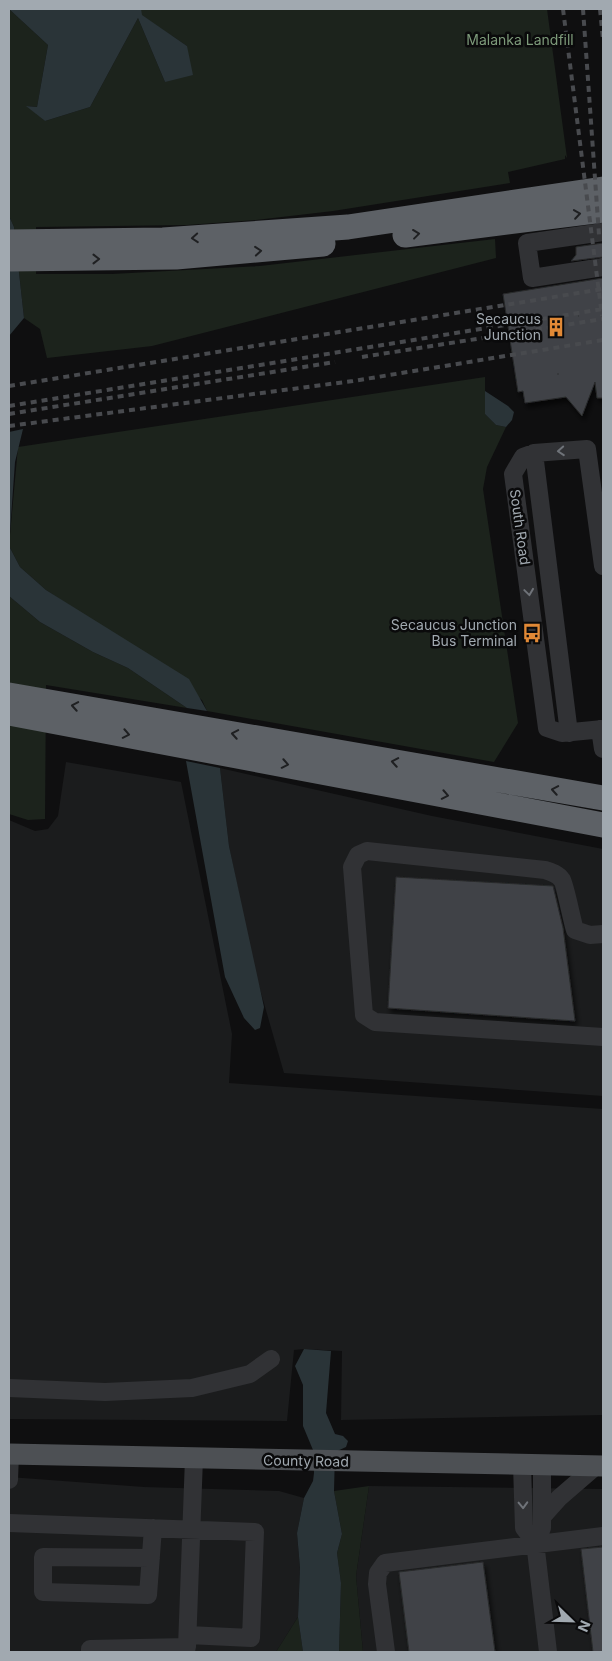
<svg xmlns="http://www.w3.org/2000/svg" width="612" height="1661" font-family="Inter,sans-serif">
<defs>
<filter id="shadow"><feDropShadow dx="2.5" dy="4.5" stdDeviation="2.5" flood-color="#0009"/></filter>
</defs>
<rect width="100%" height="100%" fill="#0f0f10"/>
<path fill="#1b1c1d" d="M 66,762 L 181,782 L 232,1034 L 229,1083 L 603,1109 L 603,1415 L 341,1420 L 342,1351 L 304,1349 L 294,1350 L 287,1421 L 9,1419 L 9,820 L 35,831 L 48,829 L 58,816 Z
M 220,768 L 432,816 L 603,849 L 603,1096 L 284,1073 L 255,972 L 229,846 Z
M 9,1477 L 144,1487 L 279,1491 L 304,1498 L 297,1533 L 300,1568 L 298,1617 L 276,1652 L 9,1652 Z
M 369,1486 L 603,1489 L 603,1652 L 363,1652 L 356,1576 Z"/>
<path fill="#1c231c" d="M 9,9 L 48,45 L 37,107 L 27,106 L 45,121 L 90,107 L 138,18 L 165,82 L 187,46 L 141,15 L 141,9 L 547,9 L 567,158 L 565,155 L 565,159 L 508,172 L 510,183 L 333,211 L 256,220 L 187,225 L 36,227 L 36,274 L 112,274 L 260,266 L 495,239 L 496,258 L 152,346 L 47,358 L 40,329 L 24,318 L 14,227 L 9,216 Z
M 485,377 L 485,414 L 496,425 L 506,427 L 487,467 L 483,489 L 518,723 L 494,762 L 207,711 L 202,700 L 80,612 L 46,590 L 20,567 L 9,546 L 18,447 Z
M 9,596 L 40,622 L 93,652 L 128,668 L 187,708 L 46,685 L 45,819 L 28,820 L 9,814 Z
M 369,1486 L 356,1576 L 363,1652 L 339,1652 L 341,1583 L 337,1553 L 342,1534 L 334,1491 Z
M 298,1617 L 303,1652 L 276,1652 Z"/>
<path fill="#2a3438" d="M 9,9 L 141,9 L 142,15 L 187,46 L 193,75 L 165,82 L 138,18 L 90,107 L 45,121 L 26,106 L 37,107 L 48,45 Z
M 9,216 L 14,227 L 24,318 L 9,336 Z
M 485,391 L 508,406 L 514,412 L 512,420 L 506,427 L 496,425 L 485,414 Z
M 23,429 L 15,462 L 9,546 L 9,432 Z
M 9,546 L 20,567 L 46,590 L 189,679 L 207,711 L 187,708 L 128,668 L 93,652 L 40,622 L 9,596 Z
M 186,761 L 220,768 L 229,846 L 264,1007 L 260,1028 L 255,1030 L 244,1018 L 225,977 Z
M 304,1349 L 331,1351 L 326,1413 L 335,1434 L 343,1436 L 348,1441 L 346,1447 L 335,1452 L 334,1491 L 342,1534 L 337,1553 L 341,1583 L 339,1652 L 303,1652 L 298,1617 L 300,1568 L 297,1533 L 304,1498 L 313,1481 L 314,1473 L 313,1450 L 303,1426 L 303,1385 L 295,1366 Z"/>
<path fill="#404346" stroke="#292a2c" filter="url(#shadow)" d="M 603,243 L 603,257 L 571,261 L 576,255 L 576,247 Z
M 603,278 L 603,398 L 597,398 L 595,382 L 582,416 L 566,397 L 525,403 L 523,391 L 518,392 L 503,294 Z
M 396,877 L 553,886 L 563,928 L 575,1021 L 388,1008 Z
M 603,1547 L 603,1652 L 593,1652 L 581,1549 Z
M 483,1562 L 495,1652 L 409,1652 L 399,1572 Z"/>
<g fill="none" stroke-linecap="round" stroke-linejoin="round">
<path stroke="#37393c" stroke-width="2" stroke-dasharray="2.5 4" stroke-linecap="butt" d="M 578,316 L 579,316
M 557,374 L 559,374"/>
<path stroke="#313235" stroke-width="18" d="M 603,232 L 527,243 L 532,278 L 603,267
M 534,453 L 569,733
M 603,566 L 587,449 L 534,453 L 523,457 L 513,474 L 547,728 L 562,733 L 603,729
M 600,729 L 603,749
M 603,934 L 590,935 L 575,930 C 572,921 565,884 562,880 C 558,874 552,872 545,870 L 367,851 L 358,855 L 352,867 L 364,1015 L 375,1022 L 603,1037
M 9,1388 L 105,1392 L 192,1388 L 250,1374 L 271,1359
M 522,1465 L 524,1528 L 535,1542 L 548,1652
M 9,1480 L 10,1454
M 542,1517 L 559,1498 L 596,1466
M 9,1523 L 255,1532 L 251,1638 L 188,1635
M 535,1542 L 542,1528 L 542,1465
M 151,1558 L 43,1557 L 43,1592 L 148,1595 L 153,1528
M 90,1652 L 90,1649 L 187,1647 L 194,1458
M 386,1652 L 377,1584 L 378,1573 L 385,1563 L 603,1536"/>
<path stroke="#4d5054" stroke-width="21" d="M 9,1454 L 603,1466"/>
<path stroke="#5d6166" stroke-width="25" d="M 405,235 L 603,210
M 9,242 L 163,240 L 348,227 L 603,189
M 9,259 L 176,257 L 323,244
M 9,695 L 603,798
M 9,713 L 603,825"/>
<path stroke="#484a4e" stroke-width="4" stroke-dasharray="6 5" stroke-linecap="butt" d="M 563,9 L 602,316
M 583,9 L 599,235
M 600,9 L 603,40
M 362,357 L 603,319
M 9,386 L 603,289
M 9,406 L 603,309
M 9,414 L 335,362
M 9,426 L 353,381 L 603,340"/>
</g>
<defs><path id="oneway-chevron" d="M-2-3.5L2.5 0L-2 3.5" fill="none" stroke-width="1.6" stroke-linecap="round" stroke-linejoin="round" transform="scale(1.25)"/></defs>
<g stroke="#1f2022">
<use href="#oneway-chevron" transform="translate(577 214) rotate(-8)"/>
<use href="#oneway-chevron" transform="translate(416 234) rotate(-7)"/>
<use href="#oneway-chevron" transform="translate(195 238) rotate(176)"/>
<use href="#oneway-chevron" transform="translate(258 251) rotate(-5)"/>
<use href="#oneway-chevron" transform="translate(96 259)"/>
<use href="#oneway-chevron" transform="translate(75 706) rotate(-170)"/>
<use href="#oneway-chevron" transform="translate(126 734) rotate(11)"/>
<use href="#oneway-chevron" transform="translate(235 734) rotate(-170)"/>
<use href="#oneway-chevron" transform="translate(395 762) rotate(-170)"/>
<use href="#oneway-chevron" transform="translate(285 764) rotate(11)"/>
<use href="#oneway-chevron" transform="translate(555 790) rotate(-170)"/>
<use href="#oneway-chevron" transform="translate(445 795) rotate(11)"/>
</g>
<g stroke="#6f7379">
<use href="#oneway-chevron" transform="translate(561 451) rotate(176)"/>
<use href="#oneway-chevron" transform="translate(529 592) rotate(82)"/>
<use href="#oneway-chevron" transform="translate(523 1505) rotate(88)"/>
</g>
<defs>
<symbol id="building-bare" viewBox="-9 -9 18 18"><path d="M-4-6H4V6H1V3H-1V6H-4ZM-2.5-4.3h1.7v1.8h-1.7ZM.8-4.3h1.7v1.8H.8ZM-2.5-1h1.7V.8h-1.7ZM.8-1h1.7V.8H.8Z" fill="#e18936" stroke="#0a0a0b" stroke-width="2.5" paint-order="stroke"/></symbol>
<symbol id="bus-bare" viewBox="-9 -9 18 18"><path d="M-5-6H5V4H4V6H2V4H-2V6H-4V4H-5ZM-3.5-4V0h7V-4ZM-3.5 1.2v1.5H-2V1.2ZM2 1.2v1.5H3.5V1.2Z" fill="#e18936" stroke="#0a0a0b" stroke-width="2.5" paint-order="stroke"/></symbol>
</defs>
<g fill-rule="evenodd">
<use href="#building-bare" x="542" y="313" width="28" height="28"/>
<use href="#bus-bare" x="518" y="619" width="28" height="28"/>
</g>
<g text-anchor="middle" stroke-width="5" stroke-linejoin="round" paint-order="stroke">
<g font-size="14" fill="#7d9a7a" stroke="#0a0a0b">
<text x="520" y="45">Malanka Landfill</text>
</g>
<g font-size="14" fill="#a1a9b0" stroke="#0a0a0b" text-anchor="end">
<text x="541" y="324">Secaucus<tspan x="541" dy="16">Junction</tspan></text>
<text x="517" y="630">Secaucus Junction<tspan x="517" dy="16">Bus Terminal</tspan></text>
</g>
<g font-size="14" fill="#a1a9b0" stroke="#0a0a0b">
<text transform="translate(520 527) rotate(82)" y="5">South Road</text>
<text transform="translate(306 1461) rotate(1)" y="5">County Road</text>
</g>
</g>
<rect width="612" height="1661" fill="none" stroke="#a1a9b0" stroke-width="20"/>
<g transform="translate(572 1621) rotate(113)" stroke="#0a0a0b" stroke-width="4" paint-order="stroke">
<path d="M0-4L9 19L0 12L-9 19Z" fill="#a1a9b0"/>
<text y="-8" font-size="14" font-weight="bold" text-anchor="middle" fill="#a1a9b0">N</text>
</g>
</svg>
